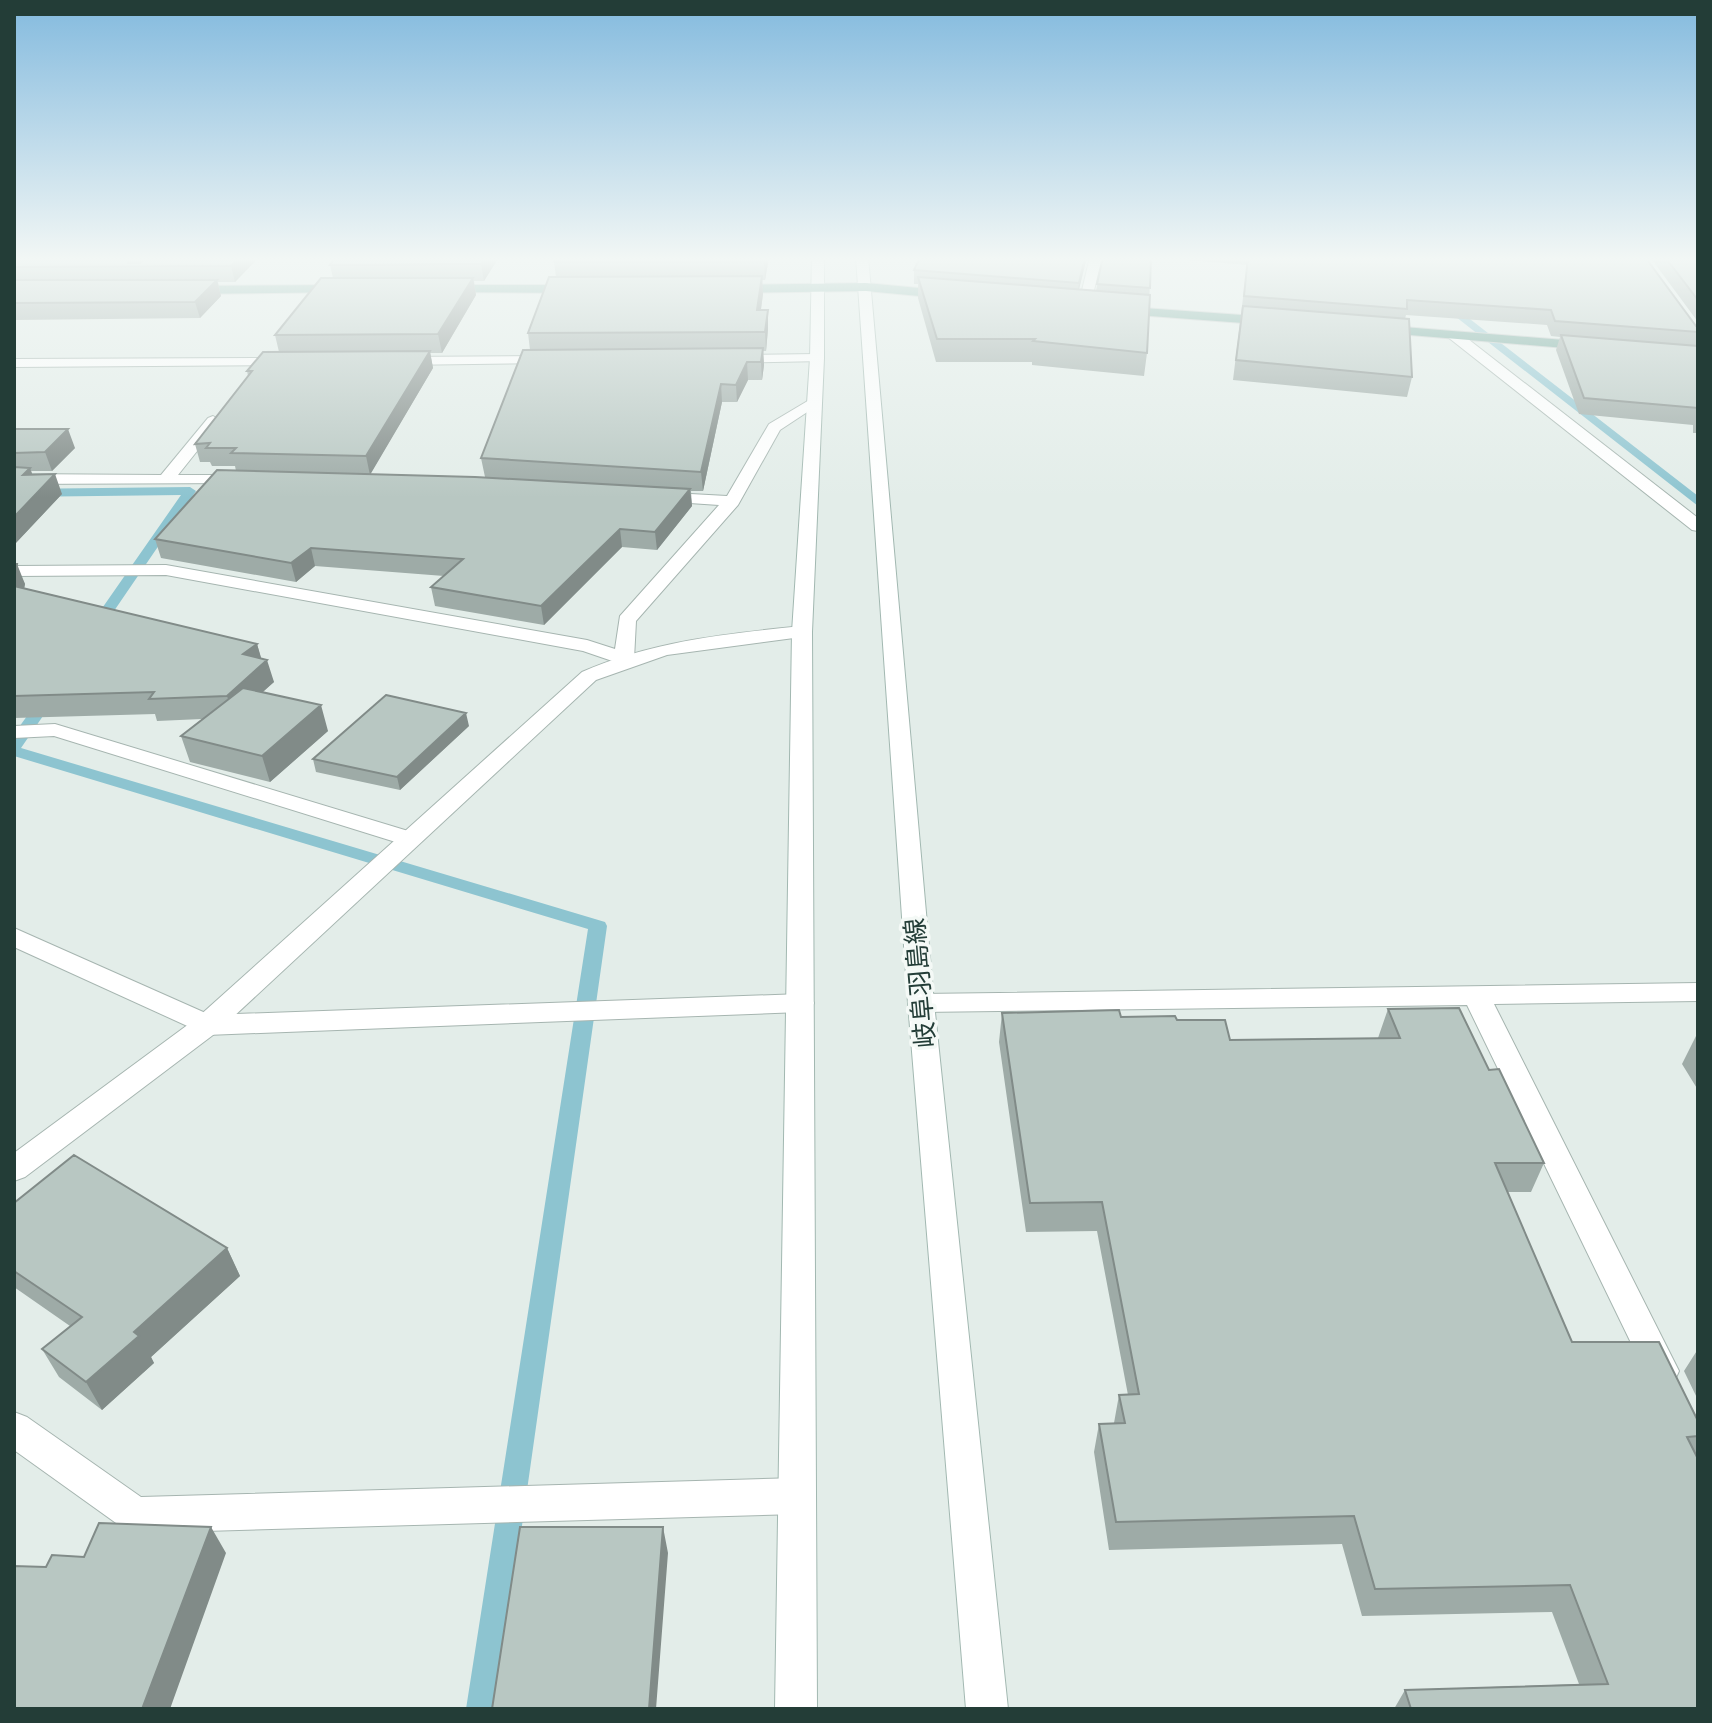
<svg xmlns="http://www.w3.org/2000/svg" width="1712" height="1723" font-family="'Fira Sans','Noto Sans JP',sans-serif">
<rect width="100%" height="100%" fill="#e3ede9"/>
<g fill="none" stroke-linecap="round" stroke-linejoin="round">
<path fill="#8dc4d0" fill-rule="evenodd" d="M 1442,302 L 1448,302 L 1698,496 L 1698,506 L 1442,306 Z
M 190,487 L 196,491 L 101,630 L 96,631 L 89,627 L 181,495 L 14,497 L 14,489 Z
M 48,692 L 56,697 L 21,748 L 605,922 L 607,926 L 496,1709 L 466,1709 L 588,929 L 14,756 L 14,734 L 43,694 Z"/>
<defs>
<path id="minor" d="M 1090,257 L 1102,257 L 1090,307 L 1084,311 L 1078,307 Z
M 1449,332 L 1459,332 L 1698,518 L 1698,531 L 1692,530 L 1449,338 Z
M 817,354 L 824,358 L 822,361 L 732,363 L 725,359 L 732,355 Z
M 551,356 L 556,357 L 556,363 L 400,365 L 393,361 L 400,357 Z
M 287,358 L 292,359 L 292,365 L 14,367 L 14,359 Z
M 816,396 L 821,397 L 821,403 L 780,430 L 738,505 L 636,621 L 634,659 L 624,665 L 583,651 L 166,575 L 14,576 L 14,566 L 166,565 L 587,640 L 615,649 L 620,616 L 719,505 L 660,501 L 654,500 L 652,496 L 654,492 L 727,496 L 769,424 Z
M 213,416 L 221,421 L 178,475 L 240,475 L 246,477 L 246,483 L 14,484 L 14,474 L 161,475 L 208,418 Z
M 55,724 L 418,834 L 422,839 L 418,844 L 402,844 L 54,736 L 14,738 L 14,726 Z
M 14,928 L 210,1015 L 801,994 L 810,996 L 814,1003 L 810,1010 L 801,1012 L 207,1035 L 14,947 Z
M 1698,983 L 1698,1001 L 1494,1004 L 1679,1371 L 1674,1382 L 1662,1386 L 1650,1382 L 1467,1005 L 921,1012 L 912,1010 L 908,1003 L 912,996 L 921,994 Z
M 14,1412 L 27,1417 L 141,1497 L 798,1478 L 811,1483 L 816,1496 L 811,1509 L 798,1514 L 136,1533 L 123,1528 L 14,1450 Z"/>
<path id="tertiary" d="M 802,626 L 809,628 L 812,632 L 809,636 L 667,655 L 596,680 L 217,1032 L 25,1177 L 14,1181 L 14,1153 L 197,1018 L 582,672 C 653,641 726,634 802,626 Z"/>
<path id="secondary" d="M 812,257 L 824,257 L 824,358 L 812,632 L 817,1709 L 775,1709 L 792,632 L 810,358 Z
M 856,257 L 868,257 L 934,1003 L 1008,1709 L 966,1709 L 908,1003 Z"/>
<path id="primary" d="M 866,283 L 951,291 L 957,295 L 951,299 L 866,291 L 732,293 L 726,289 L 732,285 Z
M 344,285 L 348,286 L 348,292 L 188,294 L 182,290 L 188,286 Z
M 444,285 L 576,285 L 582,289 L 576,293 L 440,292 L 440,286 Z
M 1115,306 L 1270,317 L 1277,321 L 1270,325 L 1110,313 L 1110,307 Z
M 1379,325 L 1589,342 L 1596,346 L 1589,350 L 1374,332 L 1372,329 Z"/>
</defs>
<use href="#minor" stroke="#a6b5b0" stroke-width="2"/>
<use href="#tertiary" stroke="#a6b5b0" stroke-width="2"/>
<use href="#secondary" stroke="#a2b8b1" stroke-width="2"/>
<use href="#primary" stroke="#c1c9c7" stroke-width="2"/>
<use href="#minor" fill="#fff" fill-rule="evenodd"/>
<use href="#tertiary" fill="#fff" fill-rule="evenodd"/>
<use href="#secondary" fill="#fff" fill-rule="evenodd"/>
<use href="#primary" fill="#69a194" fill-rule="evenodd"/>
</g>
<path fill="#9eaba7" d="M 14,257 L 259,257 L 235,282 L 218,282 L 221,296 L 200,318 L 14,320 Z
M 499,257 L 484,281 L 474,281 L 476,295 L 442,353 L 430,353 L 433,368 L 370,474 L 485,477 L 481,458 L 530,350 L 528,333 L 556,277 L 554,262 L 565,257 L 769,257 L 765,280 L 762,280 L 763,294 L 761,310 L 768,329 L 766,351 L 763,351 L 764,365 L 762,380 L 748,380 L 737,402 L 722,402 L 703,491 L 691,491 L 692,506 L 657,550 L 622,547 L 544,625 L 435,606 L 431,587 L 444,576 L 315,566 L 296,582 L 161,558 L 155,539 L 236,471 L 235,466 L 212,466 L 210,462 L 200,462 L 195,444 L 248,376 L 247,371 L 279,352 L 275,335 L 333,278 L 330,265 Z
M 919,257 L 1087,257 L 1079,289 L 1096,291 L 1103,257 L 1645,257 L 1698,332 L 1698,433 L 1693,433 L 1693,425 L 1579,414 L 1556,350 L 1560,337 L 1551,336 L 1547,325 L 1406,315 L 1405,319 L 1412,377 L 1407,397 L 1233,380 L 1247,265 L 1151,257 L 1147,353 L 1144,376 L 1032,365 L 1032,362 L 936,362 L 918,298 L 918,284 L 914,284 L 914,270 Z
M 1650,257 L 1698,257 L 1698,322 Z
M 14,429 L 75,448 L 52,471 L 31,471 L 32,475 L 62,494 L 14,545 Z
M 14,564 L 25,584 L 24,588 L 257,644 L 261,659 L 274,682 L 262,692 L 328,731 L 270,782 L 190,762 L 181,736 L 202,719 L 157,721 L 155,714 L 14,718 Z
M 469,726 L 400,790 L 316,772 L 313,759 Z
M 1388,1009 L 1489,1070 L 1544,1163 L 1531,1192 L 1507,1192 L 1572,1342 L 1698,1421 L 1698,1709 L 1394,1709 L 1405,1690 L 1579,1684 L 1552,1612 L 1362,1616 L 1342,1544 L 1109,1550 L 1094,1452 L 1099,1424 L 1114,1423 L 1119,1395 L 1128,1395 L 1097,1231 L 1026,1232 L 999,1042 L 1002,1013 L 1177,1020 L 1230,1040 L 1378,1038 Z
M 1697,1034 L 1698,1034 L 1698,1090 L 1682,1064 Z
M 14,1203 L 227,1248 L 240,1276 L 151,1357 L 154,1363 L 102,1410 L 59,1377 L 42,1349 L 70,1326 L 14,1287 Z
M 1698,1349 L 1698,1400 L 1684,1371 Z"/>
<path fill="#818b88" d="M 128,257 L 147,257 L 136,266 L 128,263 Z
M 240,257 L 259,257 L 235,282 L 231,266 Z
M 486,257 L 499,257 L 484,281 L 481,264 Z
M 765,257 L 769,257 L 765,280 L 764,261 Z
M 1085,257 L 1087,257 L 1077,297 L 1079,283 Z
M 762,276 L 763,294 L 758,329 L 757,310 Z
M 473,278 L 476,295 L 442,353 L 438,334 Z
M 217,280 L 221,296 L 200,318 L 195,302 Z
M 768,310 L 768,329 L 766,351 L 765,332 Z
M 763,348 L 764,365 L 762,380 L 761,362 Z
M 430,351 L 433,368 L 370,475 L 366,456 Z
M 747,362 L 748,380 L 737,402 L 736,385 Z
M 721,384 L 722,402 L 703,491 L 701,472 Z
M 68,429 L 75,448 L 52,471 L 45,452 Z
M 30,468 L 37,487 L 23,475 Z
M 55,474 L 62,494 L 14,545 L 14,517 Z
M 690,489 L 692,506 L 657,550 L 655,532 Z
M 620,529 L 622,547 L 544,625 L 541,606 Z
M 311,548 L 315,566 L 296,582 L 291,563 Z
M 17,564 L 25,584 L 21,606 L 14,590 L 14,577 Z
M 257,644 L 263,664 L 267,660 L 274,682 L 234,718 L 227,696 L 243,654 Z
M 321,705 L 328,731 L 270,782 L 262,756 Z
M 466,713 L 469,726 L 400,790 L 397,777 Z
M 227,1248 L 240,1276 L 151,1357 L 154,1363 L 102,1410 L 86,1382 L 134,1332 Z
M 211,1527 L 226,1553 L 170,1709 L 142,1709 Z
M 663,1527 L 668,1553 L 656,1709 L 649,1709 Z"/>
<path fill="#b8c7c2" stroke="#818b88" stroke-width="2" d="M 14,257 L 128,257 L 128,263 L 140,263 L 147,257 L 240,257 L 231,266 L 14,267 Z
M 336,257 L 486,257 L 481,264 L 330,265 Z
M 565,257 L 765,257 L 764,261 L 554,262 Z
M 920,257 L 1085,257 L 1079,283 L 914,270 Z
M 1103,257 L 1151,257 L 1150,288 L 1097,284 Z
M 1248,257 L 1645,257 L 1696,326 L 1698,326 L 1698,332 L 1555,321 L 1551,310 L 1407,300 L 1407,309 L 1244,296 Z
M 1665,257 L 1698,257 L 1698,300 Z
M 762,276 L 757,310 L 768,310 L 765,332 L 528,333 L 549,277 Z
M 918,277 L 1150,295 L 1147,353 L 1033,341 L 1035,339 L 937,339 Z
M 321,278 L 473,278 L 438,334 L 275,335 Z
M 14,280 L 217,280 L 195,302 L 14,303 Z
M 1243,306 L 1409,319 L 1412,377 L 1236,360 Z
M 1561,335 L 1698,346 L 1698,408 L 1584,398 Z
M 763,348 L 761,362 L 747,362 L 736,385 L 721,384 L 701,472 L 481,458 L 523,350 Z
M 430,351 L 366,456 L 231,453 L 236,448 L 206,448 L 210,443 L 195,444 L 252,371 L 247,371 L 263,352 Z
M 14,429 L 68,429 L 45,452 L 14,453 Z
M 14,467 L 30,468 L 23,475 L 55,474 L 14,517 Z
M 217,470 L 475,477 L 690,489 L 655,532 L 620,529 L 541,606 L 431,587 L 463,559 L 311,548 L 291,563 L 155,539 Z
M 14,564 L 17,564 L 14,577 Z
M 14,586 L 257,644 L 243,654 L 267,660 L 227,696 L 149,699 L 154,692 L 14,696 Z
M 243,688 L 321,705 L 262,756 L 181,736 Z
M 386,695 L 466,713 L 397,777 L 313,759 Z
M 1459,1008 L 1489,1070 L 1499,1069 L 1544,1163 L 1495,1163 L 1572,1342 L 1659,1342 L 1698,1421 L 1698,1436 L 1687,1437 L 1698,1459 L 1698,1709 L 1411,1709 L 1405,1690 L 1608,1684 L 1570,1585 L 1375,1589 L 1354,1516 L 1116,1522 L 1099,1424 L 1125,1423 L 1119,1395 L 1139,1394 L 1102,1202 L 1030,1203 L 1002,1013 L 1119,1010 L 1121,1017 L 1175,1016 L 1177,1020 L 1225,1020 L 1230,1040 L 1400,1038 L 1388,1009 Z
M 74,1155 L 227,1248 L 134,1332 L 139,1336 L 86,1382 L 42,1349 L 82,1317 L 14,1271 L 14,1203 Z
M 99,1523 L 211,1527 L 142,1709 L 14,1709 L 14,1566 L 46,1567 L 52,1555 L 84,1557 Z
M 520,1527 L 663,1527 L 649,1709 L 492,1709 Z"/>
<linearGradient id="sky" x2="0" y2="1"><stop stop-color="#83bade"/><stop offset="0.52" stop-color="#f2f7f5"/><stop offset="1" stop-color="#f2f7f5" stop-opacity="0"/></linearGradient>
<rect width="1712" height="498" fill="url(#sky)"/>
<g text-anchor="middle" stroke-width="7" stroke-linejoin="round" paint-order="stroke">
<g font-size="26" fill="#233d37" stroke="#f4f9f6">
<text transform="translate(920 983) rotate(-95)" y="9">岐阜羽島線</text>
</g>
</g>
<rect width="1712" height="1723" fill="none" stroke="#233d37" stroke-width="32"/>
</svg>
